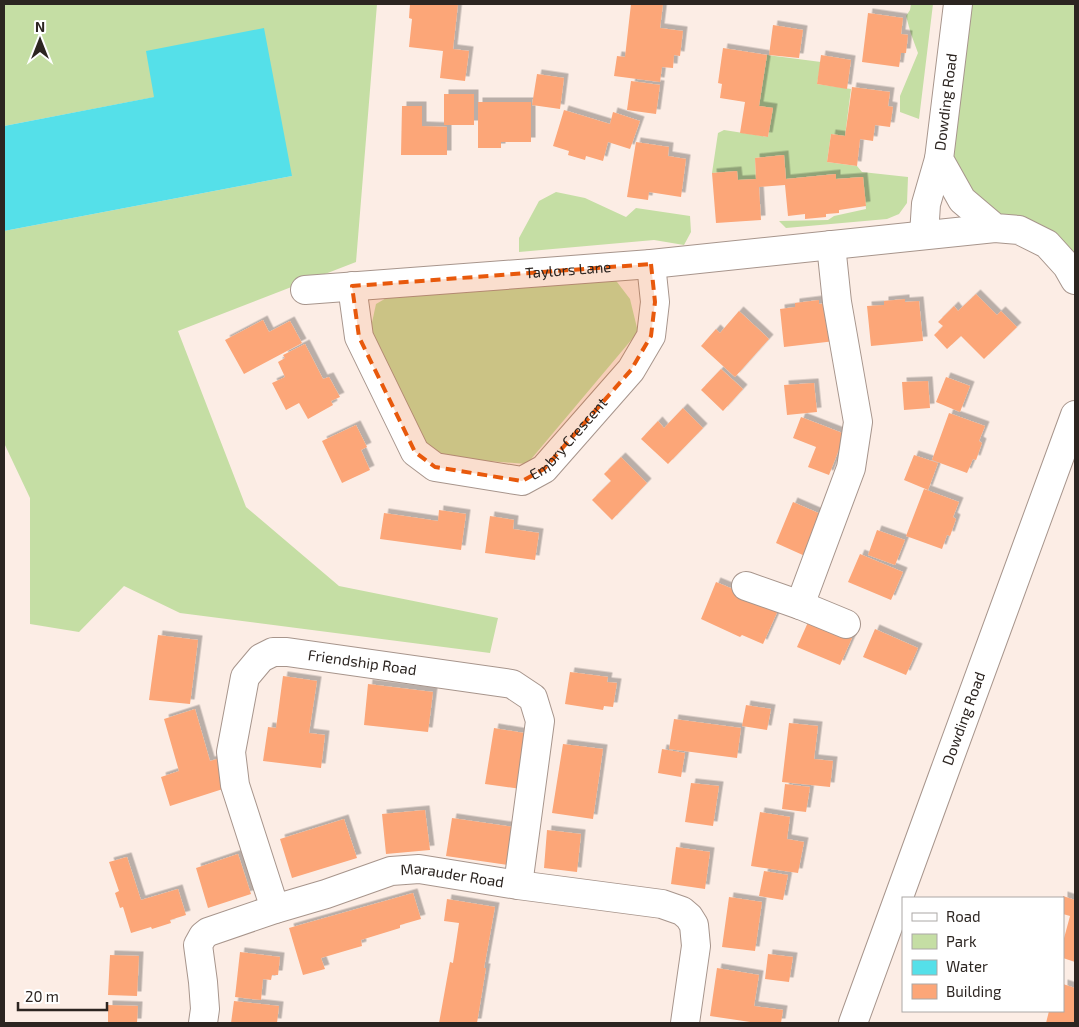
<svg xmlns="http://www.w3.org/2000/svg" width="1079" height="1027" font-family="'Exo 2',sans-serif">
<defs>
<filter id="shadow"><feDropShadow dx="4.5" dy="-4.5" stdDeviation="0" flood-color="#0004"/></filter>
</defs>
<rect width="100%" height="100%" fill="#fcede5"/>
<path fill="#c5dea4" d="M 4,4 L 377,4 L 356,262 L 178,331 L 246,507 L 339,586 L 498,618 L 490,653 L 180,613 L 124,586 L 79,632 L 30,624 L 30,498 L 4,443 L 4,231 L 292,176 L 155,97 L 4,126 Z
M 911,4 L 933,4 L 919,119 L 900,112 L 900,96 L 918,53 L 911,34 L 906,16 L 910,10 Z
M 958,4 L 1075,4 L 1075,280 L 1067,266 L 995,228 L 939,159 Z
M 767,55 L 821,62 L 817,84 L 851,89 L 845,136 L 831,134 L 827,162 L 857,166 L 862,172 L 908,177 L 907,203 L 899,214 L 887,219 L 786,228 L 779,221 L 828,220 L 834,216 L 866,209 L 863,177 L 836,179 L 835,174 L 786,179 L 784,155 L 755,158 L 756,179 L 738,180 L 737,171 L 712,173 L 718,133 L 724,130 L 768,137 L 773,108 L 759,106 Z
M 556,192 L 585,198 L 626,217 L 636,208 L 690,216 L 691,232 L 684,245 L 654,240 L 519,252 L 519,238 L 539,201 Z
M 614,278 L 630,299 L 638,332 L 527,464 L 440,457 L 413,440 L 368,341 L 376,304 L 395,293 Z"/>
<path fill="#55e0e9" d="M 264,28 L 292,176 L 4,231 L 4,126 L 154,97 L 146,51 Z"/>
<path fill="#fca678" filter="url(#shadow)" d="M 410,4 L 458,4 L 453,49 L 469,51 L 465,81 L 440,78 L 443,51 L 409,47 L 412,19 L 409,18 Z
M 631,4 L 663,4 L 660,28 L 683,31 L 680,56 L 674,55 L 673,68 L 662,67 L 660,82 L 614,76 L 617,56 L 625,57 Z
M 868,13 L 903,18 L 901,34 L 908,35 L 906,53 L 901,53 L 899,67 L 862,62 Z
M 773,25 L 803,30 L 799,58 L 769,55 Z
M 723,48 L 767,55 L 759,106 L 773,108 L 768,137 L 740,133 L 745,102 L 720,98 L 722,84 L 718,83 Z
M 821,55 L 851,60 L 847,89 L 817,84 Z
M 537,74 L 564,78 L 560,109 L 532,105 Z
M 631,81 L 660,85 L 656,114 L 627,110 Z
M 852,87 L 890,92 L 888,106 L 893,107 L 890,127 L 875,125 L 873,141 L 860,139 L 857,166 L 827,162 L 831,134 L 845,136 Z
M 444,94 L 474,94 L 474,125 L 444,125 Z
M 478,102 L 531,102 L 531,142 L 501,142 L 501,148 L 478,148 Z
M 402,106 L 422,106 L 422,126 L 447,127 L 447,155 L 401,155 Z
M 564,110 L 610,124 L 613,112 L 640,121 L 630,149 L 608,142 L 603,161 L 586,156 L 585,160 L 568,155 L 569,151 L 553,146 Z
M 636,142 L 669,147 L 668,156 L 686,159 L 681,197 L 649,192 L 648,200 L 627,197 Z
M 784,155 L 786,179 L 836,174 L 836,179 L 863,177 L 866,206 L 839,210 L 839,213 L 826,214 L 826,217 L 805,219 L 805,214 L 788,216 L 785,185 L 759,187 L 761,220 L 716,223 L 712,173 L 737,171 L 738,180 L 756,179 L 755,158 Z
M 976,294 L 997,315 L 1001,311 L 1017,327 L 984,359 L 961,336 L 947,349 L 934,335 L 943,326 L 938,322 L 954,306 L 958,311 Z
M 905,299 L 905,302 L 919,301 L 923,341 L 871,346 L 867,306 L 884,305 L 884,301 Z
M 819,300 L 819,304 L 831,303 L 835,341 L 784,347 L 780,309 L 795,307 L 795,303 Z
M 739,311 L 769,339 L 735,377 L 701,346 L 716,329 L 720,333 Z
M 263,320 L 269,332 L 290,321 L 302,343 L 244,374 L 225,340 Z
M 305,344 L 323,379 L 329,377 L 340,397 L 331,401 L 333,405 L 308,419 L 299,403 L 286,410 L 272,383 L 285,377 L 278,362 L 285,358 L 283,355 Z
M 721,369 L 743,389 L 723,411 L 701,390 Z
M 946,377 L 970,386 L 960,412 L 936,402 Z
M 928,381 L 930,408 L 904,410 L 902,382 Z
M 814,383 L 817,412 L 787,415 L 784,385 Z
M 683,408 L 703,428 L 668,464 L 641,439 L 658,421 L 664,428 Z
M 949,413 L 985,426 L 979,441 L 982,443 L 976,460 L 973,459 L 967,473 L 932,460 Z
M 801,417 L 845,434 L 829,475 L 808,467 L 816,447 L 793,438 Z
M 356,425 L 367,447 L 361,450 L 370,470 L 342,483 L 322,441 Z
M 914,455 L 938,463 L 928,490 L 904,480 Z
M 621,457 L 647,483 L 612,520 L 592,500 L 611,481 L 604,474 Z
M 924,489 L 959,502 L 953,517 L 956,519 L 950,536 L 947,535 L 942,549 L 906,536 Z
M 793,502 L 823,515 L 805,556 L 776,543 Z
M 439,510 L 466,514 L 461,550 L 380,539 L 384,513 L 438,521 Z
M 490,516 L 514,520 L 513,529 L 539,533 L 535,560 L 485,553 Z
M 877,530 L 905,540 L 895,565 L 868,555 Z
M 860,554 L 903,572 L 891,600 L 848,582 Z
M 716,582 L 779,608 L 763,644 L 742,635 L 740,637 L 701,619 Z
M 809,620 L 852,638 L 840,665 L 797,647 Z
M 875,629 L 918,648 L 906,675 L 863,657 Z
M 158,635 L 198,640 L 190,704 L 149,700 Z
M 570,672 L 608,677 L 607,682 L 617,683 L 613,707 L 604,706 L 603,710 L 565,704 Z
M 283,676 L 317,681 L 309,733 L 325,735 L 321,768 L 263,761 L 268,727 L 276,728 Z
M 368,684 L 433,692 L 428,732 L 364,725 Z
M 746,705 L 771,709 L 767,730 L 742,726 Z
M 195,709 L 210,761 L 217,759 L 226,788 L 170,806 L 161,777 L 179,771 L 164,719 Z
M 674,719 L 741,728 L 737,758 L 669,749 Z
M 789,723 L 818,726 L 814,759 L 833,761 L 830,787 L 782,782 Z
M 494,728 L 530,734 L 521,789 L 485,784 Z
M 563,744 L 603,749 L 593,819 L 552,813 Z
M 662,749 L 685,753 L 681,777 L 658,773 Z
M 691,783 L 719,786 L 713,826 L 685,822 Z
M 785,784 L 810,787 L 806,812 L 782,809 Z
M 425,810 L 430,850 L 386,854 L 382,814 Z
M 760,812 L 790,817 L 787,839 L 804,842 L 798,873 L 751,866 Z
M 452,818 L 514,827 L 508,865 L 446,856 Z
M 344,819 L 357,858 L 292,878 L 280,839 Z
M 547,830 L 581,834 L 577,872 L 544,868 Z
M 676,847 L 710,852 L 705,889 L 671,884 Z
M 238,854 L 251,894 L 208,908 L 196,868 Z
M 127,857 L 141,900 L 178,889 L 186,915 L 170,920 L 171,923 L 152,929 L 151,927 L 131,933 L 123,907 L 120,908 L 115,893 L 119,891 L 109,862 Z
M 764,871 L 788,875 L 783,900 L 759,896 Z
M 413,893 L 421,919 L 400,925 L 400,928 L 361,940 L 362,946 L 321,958 L 325,969 L 303,975 L 289,928 Z
M 1063,896 L 1075,900 L 1075,962 L 1063,958 L 1063,942 L 1070,916 L 1063,914 Z
M 729,897 L 762,902 L 755,951 L 722,947 Z
M 447,899 L 495,907 L 484,968 L 486,968 L 477,1023 L 439,1023 L 450,962 L 453,963 L 459,923 L 444,921 Z
M 240,952 L 280,957 L 278,975 L 272,975 L 271,980 L 263,979 L 261,1000 L 235,997 Z
M 768,954 L 793,957 L 789,982 L 765,979 Z
M 110,955 L 139,956 L 137,996 L 108,995 Z
M 717,968 L 759,975 L 754,1006 L 783,1010 L 781,1023 L 757,1023 L 710,1016 Z
M 1063,984 L 1075,988 L 1075,1023 L 1046,1023 L 1049,1011 L 1063,1011 Z
M 234,1001 L 279,1006 L 277,1023 L 268,1022 L 268,1023 L 231,1023 Z
M 108,1005 L 138,1006 L 137,1023 L 108,1023 Z"/>
<g fill="none" stroke-linecap="round" stroke-linejoin="round">
<defs>
<g id="street">
<path d="M 958,4 L 939,159 L 962,200 L 995,228 L 1019,230 L 1047,244 L 1067,266 L 1075,280"/>
<path d="M 924,235 L 926,204 L 939,159"/>
<path d="M 831,245 L 837,302 L 858,422 L 851,468 L 800,605 L 846,624"/>
<path id="s1" d="M 352,286 L 359,337 L 415,452 L 435,467 L 522,481 L 544,469 L 631,370 L 651,336 L 655,302 L 651,264"/>
<path id="s2" d="M 305,290 L 651,264 L 995,228"/>
<path d="M 746,586 L 800,605"/>
<path id="s3" d="M 275,909 L 235,785 L 231,752 L 245,677 L 261,658 L 273,652 L 287,652 L 512,684 L 533,698 L 540,721 L 518,885"/>
<path id="s4" d="M 203,1023 L 205,1009 L 203,982 L 198,945 L 203,936 L 208,932 L 275,909 L 326,894 L 391,871 L 419,869 L 518,885 L 662,904 L 682,911 L 689,917 L 694,925 L 696,946 L 685,1023"/>
<path id="s5" d="M 853,1023 L 944,773 L 1075,415"/>
</g>
</defs>
<use href="#street" stroke="#a7958c" stroke-width="30"/>
<use href="#street" stroke="#fff" stroke-width="28"/>
</g>
<path fill="#e8590c" fill-opacity="0.2" stroke="#e8590c" stroke-width="4" stroke-dasharray="10 6" stroke-linejoin="round" d="M 651,264 L 655,302 L 651,336 L 631,370 L 544,469 L 522,481 L 435,467 L 415,452 L 359,337 L 352,286 Z"/>
<g text-anchor="middle" stroke-width="4" stroke-linejoin="round" paint-order="stroke">
<g font-size="15" fill="#2c2521" stroke="#fff">
<text transform="translate(946 102) rotate(-83)" y="5">Dowding Road</text>
<text dy="5" stroke="none"><textPath href="#s2" startOffset="264">Taylors Lane</textPath></text>
<text dy="5" stroke="none"><textPath href="#s1" startOffset="356">Embry Crescent</textPath></text>
<text dy="5" stroke="none"><textPath href="#s3" startOffset="368">Friendship Road</textPath></text>
<text dy="5" stroke="none"><textPath href="#s5" startOffset="324">Dowding Road</textPath></text>
<text dy="5" stroke="none"><textPath href="#s4" startOffset="350">Marauder Road</textPath></text>
</g>
</g>
<rect width="1079" height="1027" fill="none" stroke="#2c2521" stroke-width="10"/>
<rect x="902" y="897" width="162" height="115" fill="#ffffff" stroke="#aba8a6"/>
<rect x="912" y="913" width="25" height="8" fill="#ffffff" stroke="#aba8a6"/>
<text x="946" y="922" font-size="15" fill="#2c2521">Road</text>
<rect x="912" y="934" width="25" height="15" fill="#c5dea4" stroke="#aba8a6"/>
<text x="946" y="947" font-size="15" fill="#2c2521">Park</text>
<rect x="912" y="960" width="25" height="15" fill="#55e0e9" stroke="#aba8a6"/>
<text x="946" y="972" font-size="15" fill="#2c2521">Water</text>
<rect x="912" y="984" width="25" height="15" fill="#fca678" stroke="#aba8a6"/>
<text x="946" y="997" font-size="15" fill="#2c2521">Building</text>
<g transform="translate(40 40)" stroke="#ffffff" stroke-width="4" paint-order="stroke">
<path d="M0-4L9 19L0 12L-9 19Z" fill="#2c2521"/>
<text y="-8" font-size="14" font-weight="bold" text-anchor="middle" fill="#2c2521">N</text>
</g>
<path d="M18 1002v8h89v-8" fill="none" stroke="#2c2521" stroke-width="2.5"/>
<text x="25" y="1002" font-size="15" fill="#2c2521" stroke="#ffffff" stroke-width="4" paint-order="stroke">20 m</text>
</svg>
